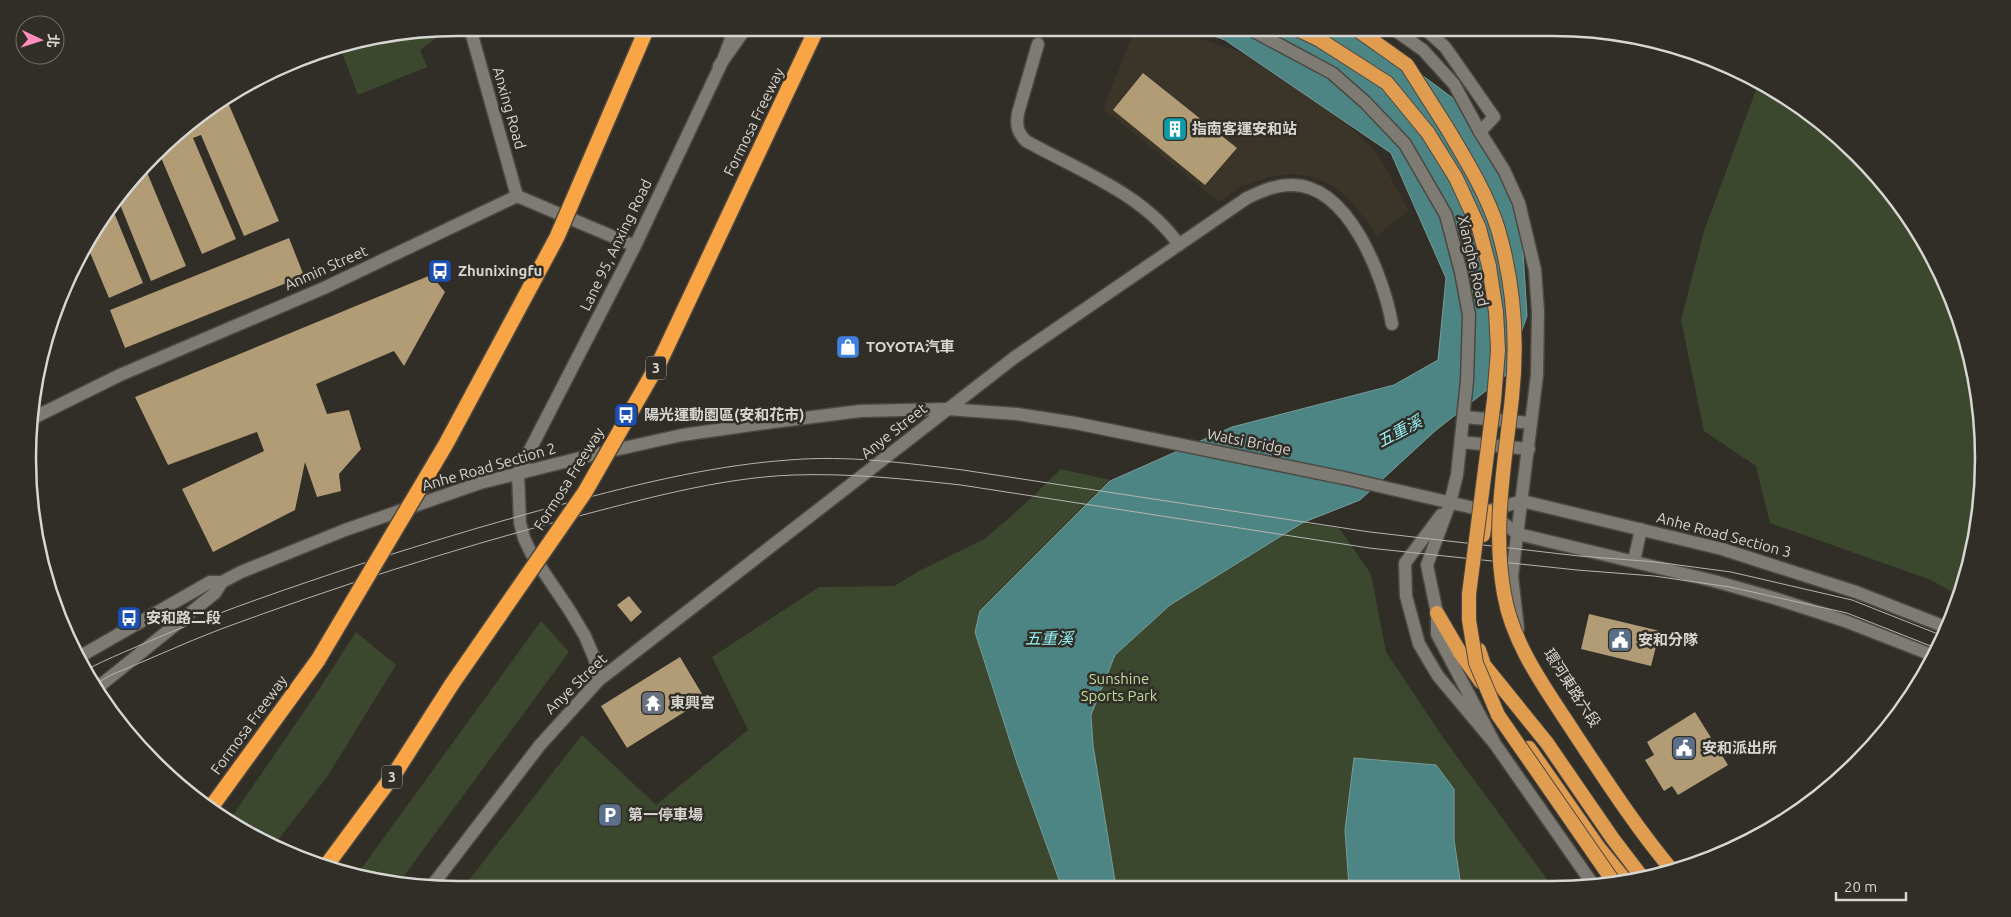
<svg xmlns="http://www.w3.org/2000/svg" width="2011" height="917" font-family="Ubuntu,'Noto Sans TC',sans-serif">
<rect width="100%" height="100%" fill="#312d27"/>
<path fill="#3b3529" d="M 1135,28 L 1169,28 L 1240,52 L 1338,115 L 1378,154 L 1409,211 L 1376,236 L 1366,220 L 1346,196 L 1331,185 L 1312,177 L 1293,174 L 1270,177 L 1240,187 L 1219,202 L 1103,109 Z"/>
<path fill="#3c482e" d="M 436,31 L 438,37 L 420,50 L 427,67 L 358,95 L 340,47 Z
M 1759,82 L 1792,100 L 1857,154 L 1911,219 L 1951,293 L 1975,374 L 1983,458 L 1975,542 L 1959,596 L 1931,580 L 1770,523 L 1756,466 L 1704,431 L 1681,320 L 1704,231 Z
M 1061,469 L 1302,523 L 1339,528 L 1371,574 L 1386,652 L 1444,739 L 1552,886 L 462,889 L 582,735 L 656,805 L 748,730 L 712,657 L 819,587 L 894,586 L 919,571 L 986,538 L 1027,502 Z
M 541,621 L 569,652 L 398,884 L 375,881 L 356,876 Z
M 356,632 L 396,665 L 327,777 L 274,845 L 231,818 L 314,697 Z"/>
<path fill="#4d8484" stroke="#779d9b" d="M 1193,28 L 1359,28 L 1470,111 L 1520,203 L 1527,316 L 1506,375 L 1435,431 L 1360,500 L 1302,523 L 1170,605 L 1115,655 L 1091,715 L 1093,745 L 1116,887 L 1062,888 L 1017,763 L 975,632 L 980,611 L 1110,481 L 1232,427 L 1394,385 L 1438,360 L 1446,278 L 1391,153 L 1225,40 Z
M 1354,758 L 1436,765 L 1454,789 L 1454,840 L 1461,886 L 1349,887 L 1345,830 Z"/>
<path fill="#b19c75" d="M 1143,73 L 1237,148 L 1205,185 L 1113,110 Z
M 226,98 L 279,221 L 244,236 L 201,135 L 193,138 L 236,239 L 202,254 L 159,153 L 175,134 Z
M 146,170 L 186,266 L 151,281 L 119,202 Z
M 113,210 L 143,283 L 109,298 L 86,243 Z
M 289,238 L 304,276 L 125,348 L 110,310 Z
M 431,275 L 445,292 L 404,366 L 394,351 L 316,384 L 327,414 L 349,410 L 361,449 L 339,474 L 341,491 L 317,497 L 305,462 L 295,510 L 213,552 L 182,489 L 264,451 L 257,432 L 168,465 L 135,397 Z
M 629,596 L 642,612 L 631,622 L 617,605 Z
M 1589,614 L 1660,631 L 1651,666 L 1581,649 Z
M 680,657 L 705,699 L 627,748 L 601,706 Z
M 1695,712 L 1728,765 L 1678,795 L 1672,786 L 1664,791 L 1645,760 L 1654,755 L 1647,742 Z"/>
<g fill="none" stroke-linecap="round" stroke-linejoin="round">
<defs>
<path id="minor" d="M 470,28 L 517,196
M 1424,28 L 1445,47 L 1494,117 L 1480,132
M 1038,44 L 1018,113 C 1016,125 1017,132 1026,141 C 1078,170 1144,194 1179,245
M 31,419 L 120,375 L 324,288 L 517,196 L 635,246
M 599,680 L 595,660 L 585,636 L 570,611 L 531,553 L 524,538 L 520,523 L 518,473 L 635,246 L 723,60 L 735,28
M 431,887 L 540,745 L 599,680 L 1015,357 L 1247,198 C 1262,191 1275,185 1291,185 C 1349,184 1384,278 1392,324"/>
<path id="secondary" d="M 1248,28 L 1332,73 L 1365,102 L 1405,144 L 1446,215 L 1461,272 L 1469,315 L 1467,381 L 1457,475 L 1450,503 L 1427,565 L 1437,613 L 1437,634 L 1495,744
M 1392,28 L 1423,50 L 1454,84 L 1480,132 L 1504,170 L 1519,203 L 1535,270 L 1538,311 L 1537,375 L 1512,576 L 1518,629
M 719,66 L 746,28
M 1464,417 L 1531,423
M 1461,442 L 1529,449
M 1491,510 L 1522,501 L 1722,549 L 1856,592 L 1948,628
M 1441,515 L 1405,563 L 1406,596 L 1419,644 L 1438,676 L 1495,744 L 1594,886
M 1634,561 L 1641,529
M 79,657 L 210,582 L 222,582 L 241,572 L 345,530 L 480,483 L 592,455 L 682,435 L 773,422 L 860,411 L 947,409 L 1017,414 L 1075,423 L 1344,478 L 1487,511 L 1518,534 L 1714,581 L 1774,598 L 1845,621 L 1932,655
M 97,688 L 215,593 L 222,582"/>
<path id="trunk" d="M 1295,28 L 1320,40 L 1387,83 L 1428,133
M 1355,28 L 1407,65 L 1447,128
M 1483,535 L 1487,511
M 1437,613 L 1461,654 L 1481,682
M 1479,650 L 1484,665 L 1547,743 L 1613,839 L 1642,877
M 1529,748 L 1599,848 L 1626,881"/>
<path id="motorway" d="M 212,806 L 318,660
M 326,866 L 397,770 L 452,684"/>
</defs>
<use href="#minor" stroke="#4b4842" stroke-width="15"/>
<use href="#secondary" stroke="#4b4842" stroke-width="15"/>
<use href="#trunk" stroke="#4b4842" stroke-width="16"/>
<use href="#motorway" stroke="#4b4842" stroke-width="18"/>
<use href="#minor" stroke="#7e7b74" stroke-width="12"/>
<use href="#secondary" stroke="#7e7b74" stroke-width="12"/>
<use href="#trunk" stroke="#e09c4f" stroke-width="14"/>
<use href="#motorway" stroke="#f9a546" stroke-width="15"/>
<path stroke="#b6b4af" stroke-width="1" d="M 84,671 C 110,657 137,647 164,635 C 227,609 292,587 358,565 C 432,541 506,519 582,499 C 650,481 719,465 789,460 C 847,455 905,463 963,470 L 1370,532 L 1579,556 L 1656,562 L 1731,572 L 1852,600 L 1943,636
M 94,685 L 111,675 C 148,660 184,643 221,629 C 335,587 450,550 567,519 C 641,500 717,478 793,475 C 849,473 905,479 961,485 L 1369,548 L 1577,570 L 1654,576 L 1730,587 L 1847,613 L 1936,648"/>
<defs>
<path id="trunk-bridge" d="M 1447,128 C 1466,160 1487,194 1498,229 C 1514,284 1518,341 1512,397 C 1505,463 1492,528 1504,594 C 1513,647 1549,693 1577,737 C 1607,782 1636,827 1671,869
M 1428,133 L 1456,178 L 1479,228 L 1489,266 L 1496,312 L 1498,350 L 1494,400 L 1469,594 L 1469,620 L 1476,663 L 1498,715 L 1615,884"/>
<path id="motorway-bridge" d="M 318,660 L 446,444 L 557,237 L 647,28
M 452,684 L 585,492 L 661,359 L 817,28"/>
</defs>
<use href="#trunk-bridge" stroke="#4b4842" stroke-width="16" stroke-linecap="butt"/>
<use href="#motorway-bridge" stroke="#4b4842" stroke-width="18" stroke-linecap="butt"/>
<use href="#trunk-bridge" stroke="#e09c4f" stroke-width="14"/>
<use href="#motorway-bridge" stroke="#f9a546" stroke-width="15"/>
</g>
<defs>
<symbol id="building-square" viewBox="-11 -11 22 22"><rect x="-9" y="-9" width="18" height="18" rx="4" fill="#0f9aa8" stroke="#312d27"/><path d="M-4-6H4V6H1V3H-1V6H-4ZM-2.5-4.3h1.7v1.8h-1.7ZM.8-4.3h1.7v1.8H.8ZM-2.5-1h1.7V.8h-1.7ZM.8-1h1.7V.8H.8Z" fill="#fff"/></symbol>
<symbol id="bus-square" viewBox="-11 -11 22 22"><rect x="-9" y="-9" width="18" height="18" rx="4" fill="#1a4fb4" stroke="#312d27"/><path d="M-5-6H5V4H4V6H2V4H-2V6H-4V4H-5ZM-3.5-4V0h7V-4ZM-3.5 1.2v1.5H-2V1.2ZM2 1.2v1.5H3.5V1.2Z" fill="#fff"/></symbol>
<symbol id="shop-square" viewBox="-11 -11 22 22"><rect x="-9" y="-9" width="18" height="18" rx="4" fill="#3f7fe0" stroke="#312d27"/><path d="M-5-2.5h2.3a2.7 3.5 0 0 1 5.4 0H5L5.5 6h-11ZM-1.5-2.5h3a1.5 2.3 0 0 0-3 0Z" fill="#fff"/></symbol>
<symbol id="civic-square" viewBox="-11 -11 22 22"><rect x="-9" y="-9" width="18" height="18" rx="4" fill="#5c6f8a" stroke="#312d27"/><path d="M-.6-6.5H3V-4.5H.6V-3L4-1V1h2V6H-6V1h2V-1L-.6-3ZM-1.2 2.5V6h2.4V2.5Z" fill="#fff"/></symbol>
<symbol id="temple-square" viewBox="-11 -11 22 22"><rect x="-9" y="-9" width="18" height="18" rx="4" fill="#6b7280" stroke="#312d27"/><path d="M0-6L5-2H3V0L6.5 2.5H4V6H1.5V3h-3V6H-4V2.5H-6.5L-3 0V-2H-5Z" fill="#fff"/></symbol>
<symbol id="parking-square" viewBox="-11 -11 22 22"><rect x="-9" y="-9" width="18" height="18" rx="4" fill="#5c6f8a" stroke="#312d27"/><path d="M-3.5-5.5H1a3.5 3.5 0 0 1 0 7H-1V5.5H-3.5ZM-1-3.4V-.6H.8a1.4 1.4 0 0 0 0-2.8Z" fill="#fff"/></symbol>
</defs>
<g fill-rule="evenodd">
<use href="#building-square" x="1161" y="115" width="28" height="28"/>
<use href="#bus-square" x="426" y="257" width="28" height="28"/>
<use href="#shop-square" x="834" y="333" width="28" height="28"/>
<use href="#bus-square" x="612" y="401" width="28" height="28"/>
<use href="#bus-square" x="115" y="604" width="28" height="28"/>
<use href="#civic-square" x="1606" y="626" width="28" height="28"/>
<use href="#temple-square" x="639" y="689" width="28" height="28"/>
<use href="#civic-square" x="1670" y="734" width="28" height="28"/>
<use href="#parking-square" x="596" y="801" width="28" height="28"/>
</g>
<g text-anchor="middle" stroke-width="5" stroke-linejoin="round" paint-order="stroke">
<g fill="#312d27" stroke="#a6a39f" stroke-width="1">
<rect x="646" y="356.5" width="20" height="23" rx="4"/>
<rect x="382" y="765.5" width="20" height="23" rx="4"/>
</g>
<g font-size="14" font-weight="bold" fill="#d8d6d2">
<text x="656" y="373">3</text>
<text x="392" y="782">3</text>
</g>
<g font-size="15" fill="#d8d6d2" stroke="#312d27">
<text transform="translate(509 108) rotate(74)" y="5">Anxing Road</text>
<text transform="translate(754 122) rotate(-64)" y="5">Formosa Freeway</text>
<text transform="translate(616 245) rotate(-64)" y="5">Lane 95, Anxing Road</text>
<text transform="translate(1473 261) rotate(77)" y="5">Xianghe Road</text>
<text transform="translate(326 268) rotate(-24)" y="5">Anmin Street</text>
<text transform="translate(894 431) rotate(-38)" y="5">Anye Street</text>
<text transform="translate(1249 442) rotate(11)" y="5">Watsi Bridge</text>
<text transform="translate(489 467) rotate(-16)" y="5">Anhe Road Section 2</text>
<text transform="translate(569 479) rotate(-58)" y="5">Formosa Freeway</text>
<text transform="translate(1724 535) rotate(15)" y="5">Anhe Road Section 3</text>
<text transform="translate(576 684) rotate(-44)" y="5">Anye Street</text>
<text transform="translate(1572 688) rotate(57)" y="5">環河東路六段</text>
<text transform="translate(249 725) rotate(-54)" y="5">Formosa Freeway</text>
</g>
<g font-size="15" font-weight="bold" fill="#d8d6d2" stroke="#312d27" text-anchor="start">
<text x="1192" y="134">指南客運安和站</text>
<text x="458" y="276">Zhunixingfu</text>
<text x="866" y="352">TOYOTA汽車</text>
<text x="644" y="420">陽光運動園區(安和花市)</text>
<text x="146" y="623">安和路二段</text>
<text x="1638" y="645">安和分隊</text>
<text x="670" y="708">東興宮</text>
<text x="1702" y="753">安和派出所</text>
<text x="628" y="820">第一停車場</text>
</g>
<g font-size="15" fill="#c2de9f" stroke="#312d27">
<text x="1119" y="684">Sunshine<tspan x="1119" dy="17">Sports Park</tspan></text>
</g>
<g font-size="16" font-style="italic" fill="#94f1f2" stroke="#312d27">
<text transform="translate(1399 431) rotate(-28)" y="6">五重溪</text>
<text x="1049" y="644">五重溪</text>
</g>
</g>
<path d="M0 0H2011V917H0ZM458 36H1553A422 422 0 0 1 1975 458V459A422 422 0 0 1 1553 881H458A422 422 0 0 1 36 459V458A422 422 0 0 1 458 36Z" fill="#312d27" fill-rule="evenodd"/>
<path fill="none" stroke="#d8d6d2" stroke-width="2.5" d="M458 36H1553A422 422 0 0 1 1975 458V459A422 422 0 0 1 1553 881H458A422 422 0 0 1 36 459V458A422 422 0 0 1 458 36Z"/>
<g transform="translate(40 40) rotate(94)"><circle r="24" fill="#312d27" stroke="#74716b"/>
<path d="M0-4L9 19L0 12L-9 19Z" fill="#fe8ebd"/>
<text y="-8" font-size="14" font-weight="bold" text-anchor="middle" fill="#d8d6d2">北</text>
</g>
<path d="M1836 892v8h70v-8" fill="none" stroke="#d8d6d2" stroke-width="2.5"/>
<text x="1844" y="892" font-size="15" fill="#d8d6d2" stroke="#312d27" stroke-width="4" paint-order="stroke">20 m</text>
</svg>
